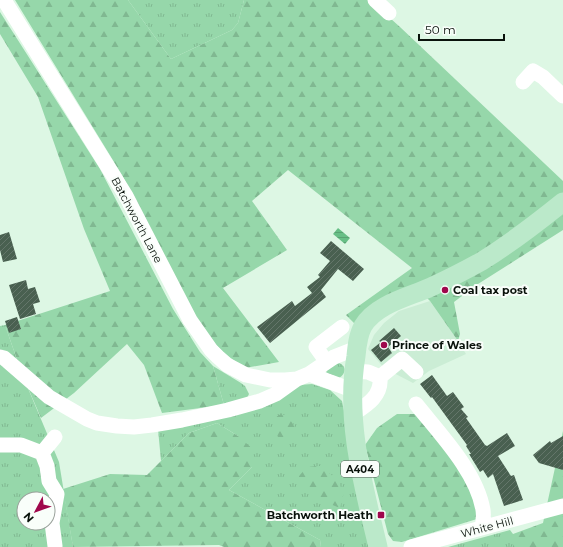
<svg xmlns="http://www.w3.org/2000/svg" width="563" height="547" font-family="Montserrat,sans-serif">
<defs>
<pattern id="grass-tufts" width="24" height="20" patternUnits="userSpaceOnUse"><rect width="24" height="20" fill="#96d7aa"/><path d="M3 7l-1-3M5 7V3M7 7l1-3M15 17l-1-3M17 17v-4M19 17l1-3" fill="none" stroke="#80b891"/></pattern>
<pattern id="forest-firs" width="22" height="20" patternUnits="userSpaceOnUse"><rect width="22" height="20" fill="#96d7aa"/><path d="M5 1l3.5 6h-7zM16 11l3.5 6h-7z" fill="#80b891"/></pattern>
<pattern id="water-rules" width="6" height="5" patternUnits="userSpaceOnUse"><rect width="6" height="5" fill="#67bf86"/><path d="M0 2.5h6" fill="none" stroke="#58a372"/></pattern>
<pattern id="building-hatch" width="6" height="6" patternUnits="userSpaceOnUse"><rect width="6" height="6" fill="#496050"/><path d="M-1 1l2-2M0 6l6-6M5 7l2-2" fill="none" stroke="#64766a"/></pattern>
</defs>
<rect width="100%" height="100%" fill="#ddf7e4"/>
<path fill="#cbedd5" d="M 430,301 L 458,341 L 466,354 L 429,371 L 413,383 L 384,368 L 368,349 L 374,335 L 384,323 L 399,311 Z"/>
<path fill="url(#grass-tufts)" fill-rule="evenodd" d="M 128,0 L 244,0 L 238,23 L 232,30 L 171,59 Z
M 5,325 L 22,374 L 59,462 L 73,547 L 0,547 L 0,326 ZM 24,499 L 48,499 L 48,523 L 24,523 Z
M 339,363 C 347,366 346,374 339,378 L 326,374 L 327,368 Z
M 213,366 L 241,383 L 245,386 L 249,394 L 247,398 L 224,405 Z
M 312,384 L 330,390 L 342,401 L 372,547 L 321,547 L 320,540 L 229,490 L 252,467 L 238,436 L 217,423 L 189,433 L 161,461 L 158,429 L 299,385 Z
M 510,530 L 513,534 L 513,547 L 448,547 Z"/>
<path fill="url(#forest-firs)" d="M 15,0 L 128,0 L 171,59 L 232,30 L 238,23 L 244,0 L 370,0 L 400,27 L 563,181 L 563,230 L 478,284 L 454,302 L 460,334 L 458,341 L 430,301 L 414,285 L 355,324 L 346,315 L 412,268 L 288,170 L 252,201 L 287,250 L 223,288 L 279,362 L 245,368 C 225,355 216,346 201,327 L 122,175 Z
M 0,12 L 100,169 L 173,309 L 200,352 L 213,366 L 224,405 L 162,413 L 144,365 L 127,344 L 74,393 L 41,418 L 22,374 L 5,325 L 110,291 L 84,229 L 38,97 L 0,34 Z
M 281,414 L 289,417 L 296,430 L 289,439 L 278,437 L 273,426 L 274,418 Z
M 397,414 L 416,414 L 430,428 L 490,515 L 402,542 L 393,541 L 388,534 L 365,445 L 377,428 Z
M 217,423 L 238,436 L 254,450 L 252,467 L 229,490 L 320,540 L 321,547 L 224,547 L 219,545 L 73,547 L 63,489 L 110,474 L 147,475 L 189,433 Z
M 563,431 L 563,547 L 513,547 L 513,534 L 543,523 Z
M 320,466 L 334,477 L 344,492 L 340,508 L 315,498 L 299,486 L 299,476 L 307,467 Z"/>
<path fill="url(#water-rules)" d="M 338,228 L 350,238 L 345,244 L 333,234 Z"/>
<path fill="url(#building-hatch)" d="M 9,232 L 17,259 L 3,262 L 0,250 L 0,235 Z
M 331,241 L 364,269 L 353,281 L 338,269 L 321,290 L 326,297 L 270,343 L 257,327 L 292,301 L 295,306 L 312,293 L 307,287 L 320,277 L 318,275 L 330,261 L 320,253 Z
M 26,280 L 28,289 L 35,287 L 40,302 L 33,304 L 36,314 L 20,319 L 9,285 Z
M 17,317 L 21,329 L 9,333 L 5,321 Z
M 394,328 L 401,336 L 388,347 L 392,353 L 381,362 L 371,350 L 381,342 L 379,341 Z
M 432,375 L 447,396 L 453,392 L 464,407 L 461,409 L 468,417 L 466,418 L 485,445 L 487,446 L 507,433 L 515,446 L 498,456 L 511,476 L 514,475 L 523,500 L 504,506 L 493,474 L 488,478 L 483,470 L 480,472 L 469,454 L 471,454 L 466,446 L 467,445 L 432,397 L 431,398 L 420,384 Z
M 563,436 L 563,470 L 539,463 L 533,455 L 550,441 L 551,443 Z"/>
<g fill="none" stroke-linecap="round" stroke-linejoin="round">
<path stroke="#fff" stroke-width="15" d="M 4,0 L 126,196 L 190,320 L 211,350 L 218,357 L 227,365 L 246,375 L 270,380 L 285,380 L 297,379 L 309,374 L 334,357 L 357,348
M 375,0 L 389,13
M 523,82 L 533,71 L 543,77 L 563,96
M 0,357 L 4,358 L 49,397 L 87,419 L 97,423 L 117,426 L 134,427 L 152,425 L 182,420 L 228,410 L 260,401 L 276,394 L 297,379
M 326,361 L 316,347 L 342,327
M 309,374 L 352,390
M 380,377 L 402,359 L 416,372
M 416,404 C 439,433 477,472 483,510 C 484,516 483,522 482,528
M 353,414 C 367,405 382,396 380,377 L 368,372 L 353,371
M 0,445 L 21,445 L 42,453 L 47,466 L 49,481 L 57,494 L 52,523 L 55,546
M 42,453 L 55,437
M 411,547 L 563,506"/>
<path stroke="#bbe9ca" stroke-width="19" d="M 378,547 C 363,484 345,420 356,356 C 357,346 358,335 363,326 C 376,304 409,297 431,287 C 448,279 466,270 482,261 C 511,243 537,223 563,202"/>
</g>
<g fill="#9f074c" stroke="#f9fefa" stroke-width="1.5">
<circle cx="445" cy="290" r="4"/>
<circle cx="384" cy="345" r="4"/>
<rect x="377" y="511" width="8" height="8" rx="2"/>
</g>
<g text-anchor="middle" stroke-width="4" stroke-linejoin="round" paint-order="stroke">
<rect fill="#f9fefa" stroke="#515953" stroke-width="1" x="341" y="461" width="38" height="16" rx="3"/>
<g font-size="10" font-weight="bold" fill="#09120b">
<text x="360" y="473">A404</text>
</g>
<g font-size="11" fill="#09120b" stroke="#f9fefa">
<text transform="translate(137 220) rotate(62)" y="4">Batchworth Lane</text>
<text transform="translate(487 527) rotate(-15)" y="4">White Hill</text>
</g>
<g font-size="11" font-weight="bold" fill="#09120b" stroke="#f9fefa" text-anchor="start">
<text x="453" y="294">Coal tax post</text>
<text x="392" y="349">Prince of Wales</text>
<text x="373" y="519" text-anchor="end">Batchworth Heath</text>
</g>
</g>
<g transform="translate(36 511) rotate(229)"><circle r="19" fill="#f9fefa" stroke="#99a09a"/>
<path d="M0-3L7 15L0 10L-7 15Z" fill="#9f074c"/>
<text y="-6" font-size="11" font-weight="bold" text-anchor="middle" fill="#09120b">N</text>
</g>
<path d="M419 34v6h85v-6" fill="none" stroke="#09120b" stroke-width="2"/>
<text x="425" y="34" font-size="12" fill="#09120b" stroke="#f9fefa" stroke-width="3" paint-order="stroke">50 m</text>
</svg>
